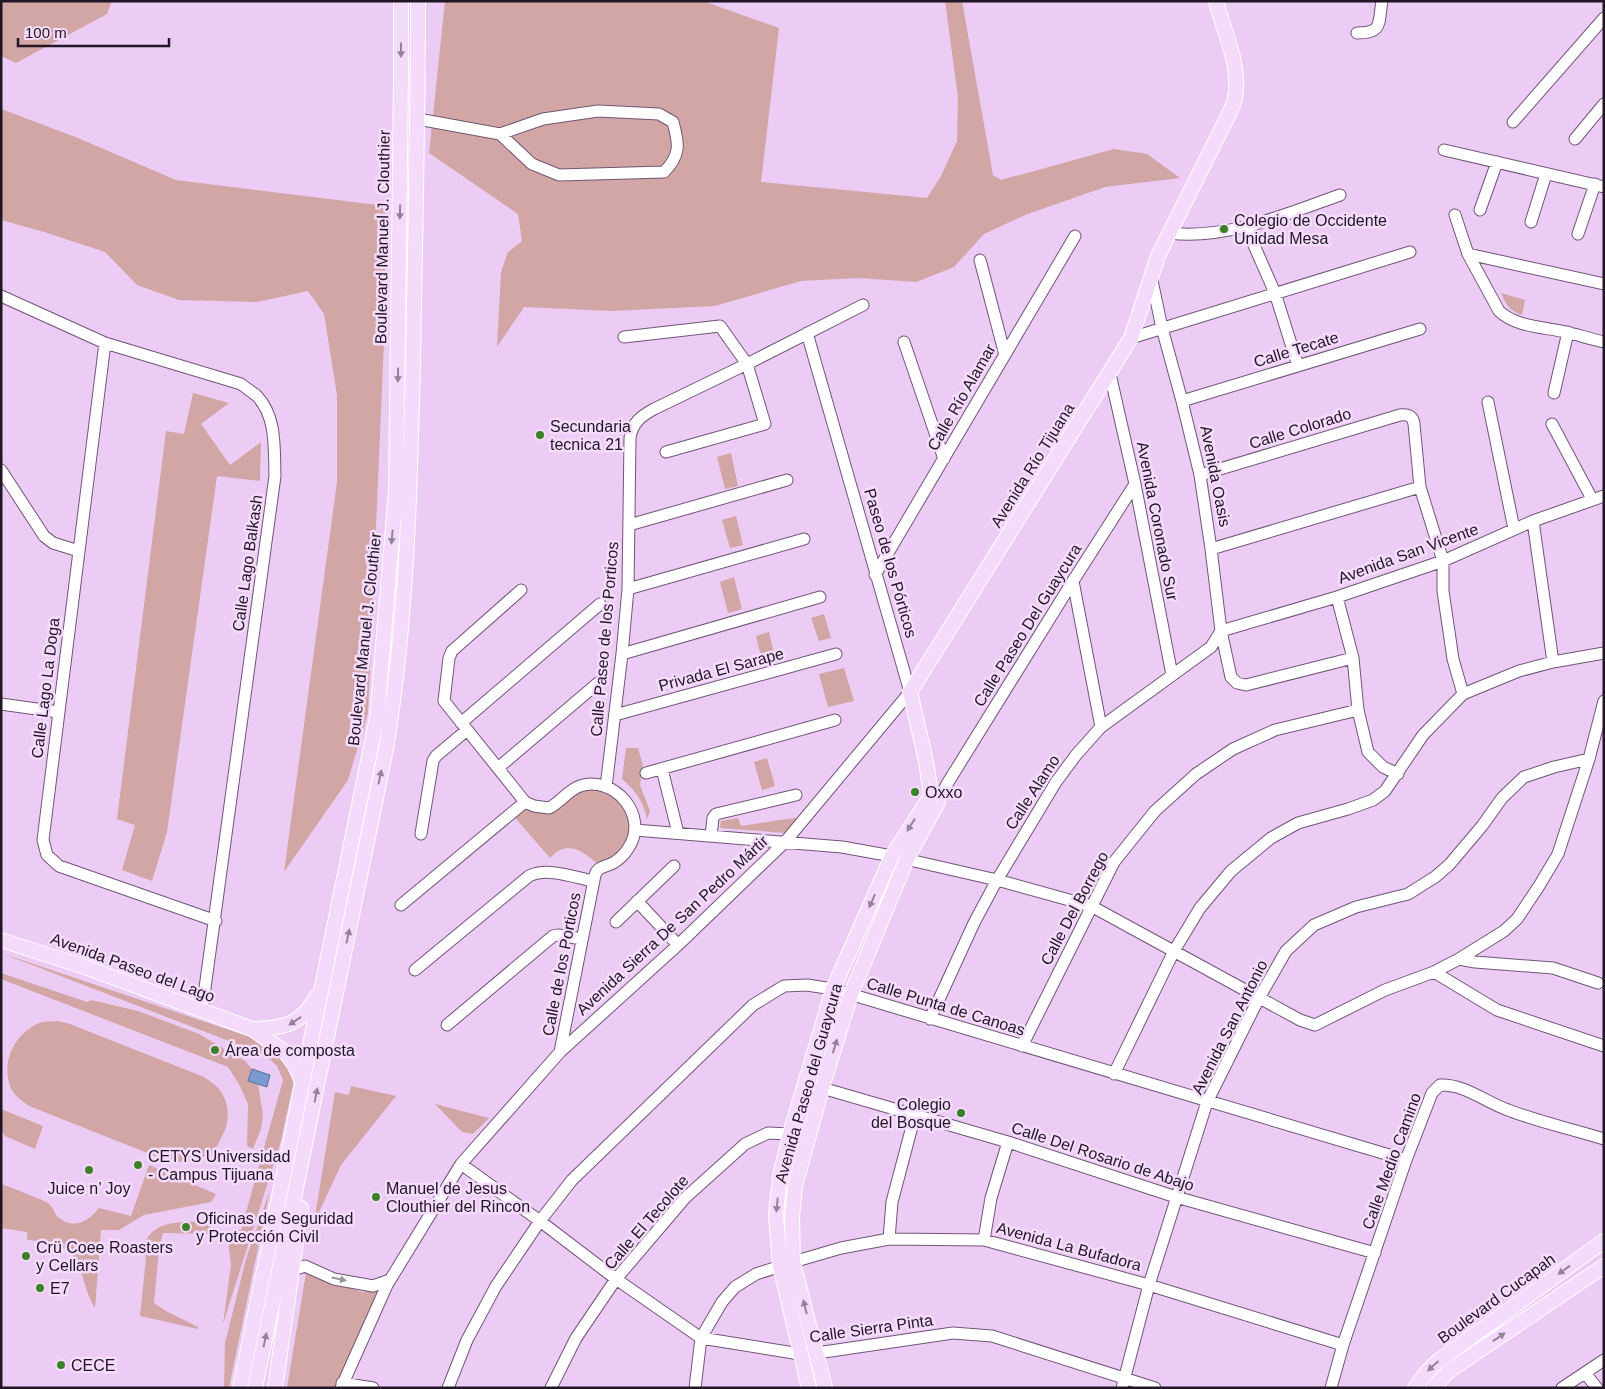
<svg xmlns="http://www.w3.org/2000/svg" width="1605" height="1389" font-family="Helvetica,sans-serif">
<rect width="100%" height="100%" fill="#ecccf4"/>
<path fill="#d2a6a5" d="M 1,1 L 112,1 L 107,14 L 16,63 L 1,56 Z
M 445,1 L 703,1 L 779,28 L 761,182 L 927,198 L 941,176 L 957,141 L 958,97 L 945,1 L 962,1 L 993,175 L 1001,180 L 1114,149 L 1147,154 L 1180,178 L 1105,187 L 1025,215 L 984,234 L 954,267 L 916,282 L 858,278 L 801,281 L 715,306 L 611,311 L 524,307 L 497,347 L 501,272 L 508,252 L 522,241 L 518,214 L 429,153 Z
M 1,109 L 78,138 L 176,180 L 386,206 L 384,341 L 368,713 L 348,780 L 284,872 L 337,482 L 337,395 L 324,314 L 308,291 L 257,302 L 179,300 L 137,285 L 105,252 L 44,232 L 1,220 Z
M 1501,293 L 1525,300 L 1522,315 C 1510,311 1506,305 1501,293 Z
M 193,393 L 229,403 L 201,424 L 230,465 L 261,442 L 260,481 L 217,476 L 167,832 L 152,881 L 122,870 L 135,825 L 117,819 L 166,431 L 184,434 Z
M 731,453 L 738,486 L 725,489 L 717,457 Z
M 736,516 L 743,545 L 730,548 L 722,520 Z
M 734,577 L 742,609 L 728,613 L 720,582 Z
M 824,614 L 831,638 L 819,641 L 811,618 Z
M 769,632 L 776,662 L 763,665 L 756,636 Z
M 844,668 L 854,701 L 828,707 L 819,674 Z
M 626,748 L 638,748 L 643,765 L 640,785 L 650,811 L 647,819 C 643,801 636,791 622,779 Z
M 767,758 L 775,786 L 762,790 L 754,762 Z
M 606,787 L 634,818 L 631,845 L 601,867 C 592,859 576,844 563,849 C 558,850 553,855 550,858 L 511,813 L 525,802 L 542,808 L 575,789 Z
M 801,817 L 786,833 L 720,828 L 721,821 L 738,818 L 741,826 Z
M 1,953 L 262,1041 L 272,1046 L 293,1072 L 293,1085 L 281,1141 L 223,1324 L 231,1265 L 227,1231 L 241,1230 L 283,1080 L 277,1066 L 265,1055 Z
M 1,973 L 87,1002 L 91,1000 L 138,1011 L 199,1034 L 245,1061 L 252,1069 L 248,1081 L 258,1084 L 263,1115 L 261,1129 L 253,1149 L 247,1146 L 248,1104 L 240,1086 L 228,1067 L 1,979 Z
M 58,1021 L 70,1024 L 204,1077 C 209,1081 215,1084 219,1089 C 231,1105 230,1124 220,1140 C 218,1145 215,1150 211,1153 C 198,1161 185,1163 170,1162 L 29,1106 C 22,1101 13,1095 10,1086 C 1,1060 16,1031 42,1022 C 47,1021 53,1022 58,1021 Z
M 351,1086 L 396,1096 L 341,1165 L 314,1223 L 335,1092 L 349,1095 Z
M 435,1104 L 489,1118 L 473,1134 L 462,1132 Z
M 1,1109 L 43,1126 L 35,1149 L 5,1136 L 1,1129 Z
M 149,1165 L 216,1194 L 211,1202 L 144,1215 L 119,1230 L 101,1230 L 95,1308 C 80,1286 86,1256 56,1244 C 47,1240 38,1242 29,1240 L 27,1239 L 27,1232 L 1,1228 L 1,1184 C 9,1187 45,1200 49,1204 C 53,1207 54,1213 58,1217 C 73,1230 88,1222 99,1208 L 131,1216 Z
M 270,1190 L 229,1388 L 224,1388 L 225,1343 L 246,1259 Z
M 210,1222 L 211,1234 L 163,1233 L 159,1248 L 154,1303 L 166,1311 L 198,1327 L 198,1329 L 140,1316 L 146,1258 C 139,1238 156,1225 174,1223 C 185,1221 199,1222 210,1222 Z
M 306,1273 L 362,1292 L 378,1289 L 337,1388 L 287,1388 Z"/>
<path fill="#799acf" stroke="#5f729c" d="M 252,1069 L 270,1075 L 267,1087 L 248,1081 Z"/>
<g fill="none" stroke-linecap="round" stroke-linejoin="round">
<defs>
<path id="minor" d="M 1357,33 C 1383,33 1378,24 1382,1
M 418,119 L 500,134 L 543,119 L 598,111 L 659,114 L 673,122 C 679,144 681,155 664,172 L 559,175 L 532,164 L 500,134
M 1513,122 L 1604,18
M 1575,139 L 1604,104
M 1444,150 L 1604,187
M 1480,210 L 1497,162
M 1455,215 L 1468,254 L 1499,311 C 1516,327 1543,327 1566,332 C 1578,335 1591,339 1604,342
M 1531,222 L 1546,174
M 1246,227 L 1275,293 L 1298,366
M 1169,233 C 1228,240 1286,214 1340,195
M 1578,234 L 1595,184
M 1468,254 L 1604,284
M 980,260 L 1005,355
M 1151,276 L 1162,328 L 1182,401 L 1200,475 L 1211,549 L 1221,631 L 1231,677 L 1237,683 L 1246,685 L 1353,658
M 1,296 L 105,343 L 241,384 C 246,388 252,392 257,396 C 277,417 274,449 275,476 L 202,1010
M 624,337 L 720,326 L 747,364 L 765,424 L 666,452
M 1131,338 L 1410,252
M 904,342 L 944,459
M 105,343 L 43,840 L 47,855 L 59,866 L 216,921
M 1110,374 L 1135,484 L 1172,675
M 1554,393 L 1568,332
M 1182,401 L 1420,329
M 1488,402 L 1514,529
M 1552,424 L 1592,499
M 1,470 L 44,536 L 53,543 L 79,551
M 1200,475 L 1400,415 C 1408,414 1413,416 1414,424 L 1420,487 L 1443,561 L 1443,591 L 1453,659 L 1463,694
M 1533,521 L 1553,662
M 629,525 L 787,480
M 1211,549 L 1420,487
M 875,575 L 1075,236
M 1073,581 L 1101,727
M 628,589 L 804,539
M 521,590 L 452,651 L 449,658 L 444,701 L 525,802 L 534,806 L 549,808 C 560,803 568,790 580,786 C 614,775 649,815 629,847 C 625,854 620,859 613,863 C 606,867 598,866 595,875 L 560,1052
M 1337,597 L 1353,658 L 1358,710 L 1368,752 L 1383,767 L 1398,774
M 622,654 L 820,597
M 1,704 L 58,712
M 615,715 L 836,654
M 461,723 L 600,604
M 498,768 L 598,683
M 662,769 L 678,833
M 646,773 L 835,720
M 606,787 L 622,654 L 628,589 L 630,438 C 632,423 641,416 654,409 L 747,364 L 863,305
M 938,802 L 947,784 L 1073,581 L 1135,484
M 635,830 L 842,847 L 892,856 L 997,880 L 1091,906 L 1300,1020 L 1315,1025 L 1385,990 L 1434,972 L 1459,959 L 1504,931 L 1517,919 L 1539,886 L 1558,854 L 1589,759 L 1604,701
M 421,834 L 433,761 L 436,756 L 467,730
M 711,836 L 713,818 L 716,814 L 796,795
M 637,901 L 678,945
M 401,905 L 525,802
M 616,922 L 674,866
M 1459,959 L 1475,962 L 1553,968 L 1598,983
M 415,970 L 529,876 C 548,867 573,877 593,881
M 1434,972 L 1497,1010 L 1604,1046
M 930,1019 L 974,923 L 997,880 L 1056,782 L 1076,755 L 1101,727 L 1211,647 L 1221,631 L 1337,597 L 1443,561 L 1533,521 L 1604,496
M 447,1025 L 553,936 L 558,935 L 582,939
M 1022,1046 L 1114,862 L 1155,811 L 1196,774 L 1233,749 L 1275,730 L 1358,710
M 1114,1074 L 1174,951 L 1200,908 L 1231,871 L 1271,838 L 1298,823 L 1348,809 L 1373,800 L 1385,791 L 1423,735 L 1463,694 L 1519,671 L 1553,662 L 1604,653
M 822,1088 L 1008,1142 L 1176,1197 L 1375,1253
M 461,1164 L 540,1221 L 616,1279 L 701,1338 L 800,1354 L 817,1353 L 953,1333 L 992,1336 L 1155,1388
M 889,1239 L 892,1202 L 915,1115
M 984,1240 L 991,1198 L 1008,1142
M 293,1270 L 305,1266 L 334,1279 L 373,1286 L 390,1280
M 1585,1373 L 1597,1388
M 342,1383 L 373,1388
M 341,1388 L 387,1285 L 461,1164 L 560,1052 L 678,945 L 785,842 L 910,692 L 807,333
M 448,1388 L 467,1340 L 496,1286 L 540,1221 L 572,1180 L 753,1005 L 784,986 L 807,985 L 833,989 L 1406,1160
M 551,1388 L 576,1338 L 616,1279 L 685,1198 L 745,1144 L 768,1133 L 790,1134 L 807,1139
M 695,1388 L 701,1338 L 722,1302 L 735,1287 L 756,1274 L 793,1262 L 841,1248 L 889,1239 L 984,1240 L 1149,1285 L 1343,1345
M 1122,1388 L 1149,1285 L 1207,1102 L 1259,998 L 1286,951 L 1314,925 L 1356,907 L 1408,894 L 1435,877 L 1449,865 L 1482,826 L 1502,798 L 1524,777 L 1554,767 L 1589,759
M 1331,1388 L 1343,1345 L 1406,1160 L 1432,1093 L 1440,1085 C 1465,1084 1485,1102 1508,1110 C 1539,1122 1572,1129 1604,1139
M 1562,1388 L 1604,1360"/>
<path id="major" d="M 1,940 L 85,967 L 252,1029 L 286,1053 L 294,1064 L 303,1083
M 252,1029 C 282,1029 302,1025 317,996
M 240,1388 L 377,717 L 396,491 L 401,80 L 401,1
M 255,1388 L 386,749 C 407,621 410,490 413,361 C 415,241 418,121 418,1
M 275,1388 L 301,1208
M 809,1388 L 780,1266 L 776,1215 L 780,1176 L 790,1134 L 833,989 L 892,856 L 931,795
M 825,1388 L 793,1262 L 792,1217 L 795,1186 L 822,1088 L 851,994 L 907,859 L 938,802 L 931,795 L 926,761 L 910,692 L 1131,338 L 1158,256 L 1228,116 C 1230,111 1234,104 1235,98 C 1241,64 1224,33 1216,1
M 1415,1388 L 1427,1372 L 1437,1362 L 1604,1241
M 1433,1388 L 1449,1371 L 1604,1266"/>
</defs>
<use href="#minor" stroke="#715578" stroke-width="13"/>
<use href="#major" stroke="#fff" stroke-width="16"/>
<use href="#minor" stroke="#fff" stroke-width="11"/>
<use href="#major" stroke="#f4dafb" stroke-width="14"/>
</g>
<defs><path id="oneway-solid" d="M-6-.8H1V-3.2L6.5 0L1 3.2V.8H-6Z" transform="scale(1.25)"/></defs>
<g fill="#95829a">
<use href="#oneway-solid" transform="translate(401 50) rotate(90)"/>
<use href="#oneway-solid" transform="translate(400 212) rotate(91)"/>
<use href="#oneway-solid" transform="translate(398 375) rotate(91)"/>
<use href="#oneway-solid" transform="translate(392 537) rotate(95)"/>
<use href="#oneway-solid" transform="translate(380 777) rotate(-78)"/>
<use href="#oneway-solid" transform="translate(911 825) rotate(122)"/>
<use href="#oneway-solid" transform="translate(872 901) rotate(114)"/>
<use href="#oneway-solid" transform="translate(348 936) rotate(-78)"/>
<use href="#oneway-solid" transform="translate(295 1021) rotate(146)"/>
<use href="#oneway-solid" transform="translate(835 1046) rotate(-73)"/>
<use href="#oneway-solid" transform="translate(316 1095) rotate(-79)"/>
<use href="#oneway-solid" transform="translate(777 1205) rotate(96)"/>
<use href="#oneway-solid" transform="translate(1564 1270) rotate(144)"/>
<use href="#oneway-solid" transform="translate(805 1307) rotate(-104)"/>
<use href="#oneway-solid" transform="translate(1499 1337) rotate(-34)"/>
<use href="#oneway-solid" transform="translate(265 1340) rotate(-78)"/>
<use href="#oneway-solid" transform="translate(1433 1366) rotate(138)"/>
</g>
<use fill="#9b969c" href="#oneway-solid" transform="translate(339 1279) rotate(12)"/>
<g fill="#3b8126" stroke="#f5dcfc" stroke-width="2">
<circle cx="1224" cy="229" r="5"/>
<circle cx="540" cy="435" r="5"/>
<circle cx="915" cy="792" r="5"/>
<circle cx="215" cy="1050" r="5"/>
<circle cx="961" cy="1113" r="5"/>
<circle cx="138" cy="1165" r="5"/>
<circle cx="89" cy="1170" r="5"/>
<circle cx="376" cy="1197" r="5"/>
<circle cx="186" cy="1227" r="5"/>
<circle cx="26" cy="1256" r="5"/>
<circle cx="40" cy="1288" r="5"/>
<circle cx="61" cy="1365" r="5"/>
</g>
<g text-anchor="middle" stroke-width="5" stroke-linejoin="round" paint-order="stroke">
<g font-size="16" fill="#211624" stroke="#f5dcfc" text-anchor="start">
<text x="1234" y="226">Colegio de Occidente<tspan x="1234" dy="18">Unidad Mesa</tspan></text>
<text x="550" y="432">Secundaria<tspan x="550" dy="18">tecnica 21</tspan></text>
<text x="925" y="798">Oxxo</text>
<text x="225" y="1056">Área de composta</text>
<text x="951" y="1110" text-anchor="end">Colegio<tspan x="951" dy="18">del Bosque</tspan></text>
<text x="148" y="1162">CETYS Universidad<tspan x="148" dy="18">- Campus Tijuana</tspan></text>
<text x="89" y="1194" text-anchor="middle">Juice n’ Joy</text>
<text x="386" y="1194">Manuel de Jesus<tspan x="386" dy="18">Clouthier del Rincon</tspan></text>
<text x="196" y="1224">Oficinas de Seguridad<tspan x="196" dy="18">y Protección Civil</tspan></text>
<text x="36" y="1253">Crü Coee Roasters<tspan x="36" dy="18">y Cellars</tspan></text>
<text x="50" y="1294">E7</text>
<text x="71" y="1371">CECE</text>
</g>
<g font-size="16" fill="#211624" stroke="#f5dcfc">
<text transform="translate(382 237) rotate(-89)" y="6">Boulevard Manuel J. Clouthier</text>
<text transform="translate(1296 349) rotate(-17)" y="6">Calle Tecate</text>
<text transform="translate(961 397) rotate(-60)" y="6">Calle Río Alamar</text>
<text transform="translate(1300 428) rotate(-17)" y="6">Calle Colorado</text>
<text transform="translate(1032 465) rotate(-58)" y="6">Avenida Río Tijuana</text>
<text transform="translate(1216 476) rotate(79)" y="6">Avenida Oasis</text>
<text transform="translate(1158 521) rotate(79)" y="6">Avenida Coronado Sur</text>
<text transform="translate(1408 553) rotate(-20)" y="6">Avenida San Vicente</text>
<text transform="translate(247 563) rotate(-82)" y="6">Calle Lago Balkash</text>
<text transform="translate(891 563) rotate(74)" y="6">Paseo de los Pórticos</text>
<text transform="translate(1027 625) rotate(-58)" y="6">Calle Paseo Del Guaycura</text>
<text transform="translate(364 639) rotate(-84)" y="6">Boulevard Manuel J. Clouthier</text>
<text transform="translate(604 639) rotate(-85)" y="6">Calle Paseo de los Porticos</text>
<text transform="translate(721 669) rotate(-15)" y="6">Privada El Sarape</text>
<text transform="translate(45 688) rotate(-83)" y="6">Calle Lago La Doga</text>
<text transform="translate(1032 792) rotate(-57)" y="6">Calle Alamo</text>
<text transform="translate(1074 908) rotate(-62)" y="6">Calle Del Borrego</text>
<text transform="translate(672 925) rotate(-43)" y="6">Avenida Sierra De San Pedro Mártir</text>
<text transform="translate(561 964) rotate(-79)" y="6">Calle de los Porticos</text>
<text transform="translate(133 967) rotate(20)" y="6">Avenida Paseo del Lago</text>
<text transform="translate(946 1006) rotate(17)" y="6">Calle Punta de Canoas</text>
<text transform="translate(1229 1027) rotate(-63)" y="6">Avenida San Antonio</text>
<text transform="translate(808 1083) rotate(-74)" y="6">Avenida Paseo del Guaycura</text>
<text transform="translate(1103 1156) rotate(18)" y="6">Calle Del Rosario de Abajo</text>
<text transform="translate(1391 1161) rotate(-70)" y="6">Calle Medio Camino</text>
<text transform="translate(646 1222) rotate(-49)" y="6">Calle El Tecolote</text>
<text transform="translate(1069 1246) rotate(15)" y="6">Avenida La Bufadora</text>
<text transform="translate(1496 1298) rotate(-36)" y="6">Boulevard Cucapah</text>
<text transform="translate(871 1328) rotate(-8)" y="6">Calle Sierra Pinta</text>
</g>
</g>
<rect width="1605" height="1389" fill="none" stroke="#211624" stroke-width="5"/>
<path d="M18 38v8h151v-8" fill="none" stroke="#211624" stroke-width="2.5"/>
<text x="25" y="38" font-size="15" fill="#211624" stroke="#f5dcfc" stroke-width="4" paint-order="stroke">100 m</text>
</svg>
